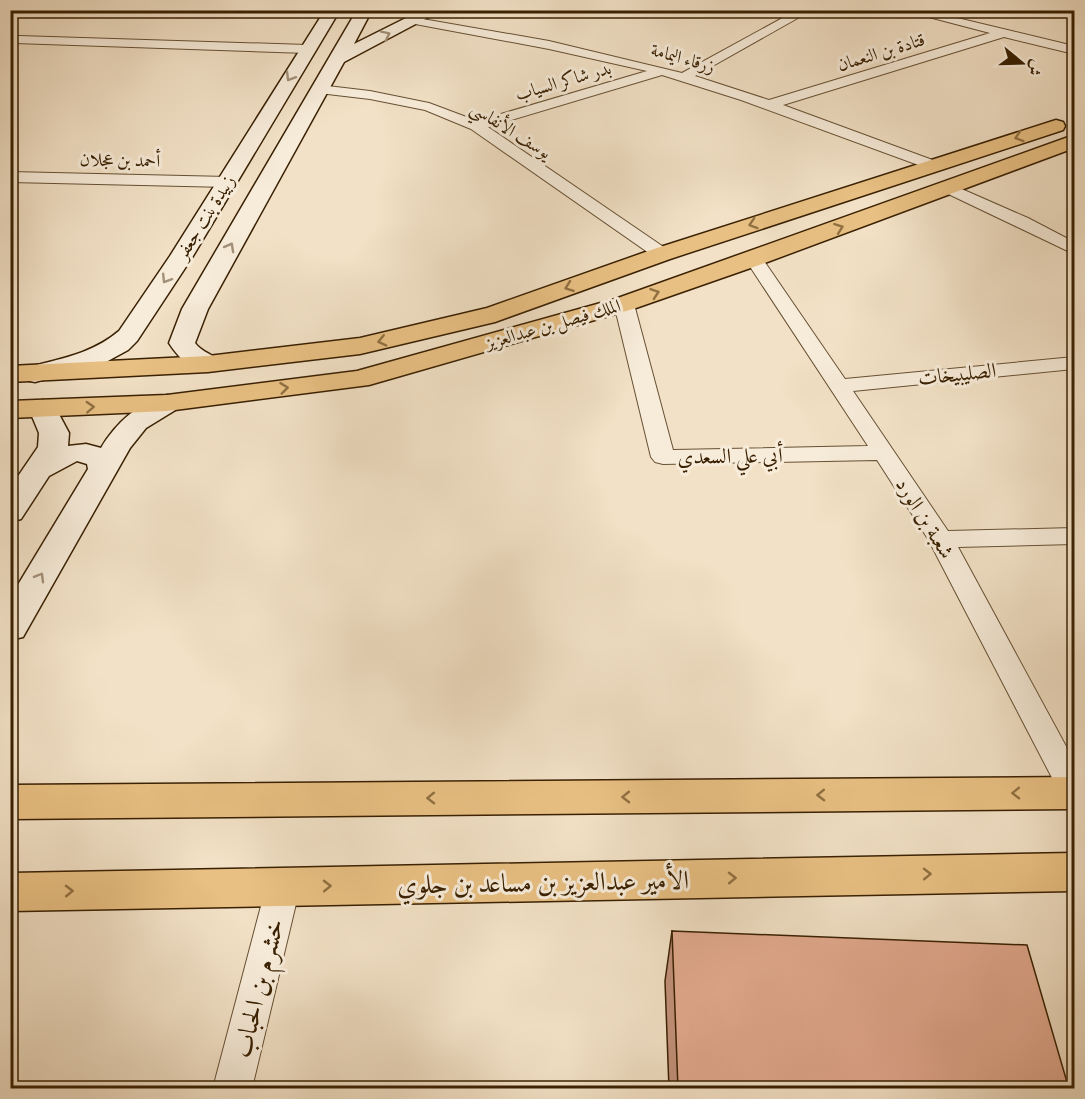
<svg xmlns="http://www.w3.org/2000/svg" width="1085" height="1099" font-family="'IM FELL English',Amiri,serif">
<rect width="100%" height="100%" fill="#f2e1c6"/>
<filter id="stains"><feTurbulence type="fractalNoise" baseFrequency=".00333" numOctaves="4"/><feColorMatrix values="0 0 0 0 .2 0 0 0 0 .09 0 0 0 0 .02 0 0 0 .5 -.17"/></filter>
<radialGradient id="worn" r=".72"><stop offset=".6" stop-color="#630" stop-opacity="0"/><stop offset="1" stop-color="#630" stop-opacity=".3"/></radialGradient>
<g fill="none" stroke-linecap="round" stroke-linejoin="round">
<defs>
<path id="street" d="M 797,10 L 812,10 L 695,76 L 769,100 L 990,33 L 902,10 L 924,10 L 1074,46 L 1074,54 L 1004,37 L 783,105 L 938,162 L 940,165 L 938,168 L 932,170 L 741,100 L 662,75 L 488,127 L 668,250 L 671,254 L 668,258 L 656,258 L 471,129 L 425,110 L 370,99 L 319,93 L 312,89 L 319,85 L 370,91 L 429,103 L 477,121 L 647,71 L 549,49 L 415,24 L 409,20 L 411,17 L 549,41 L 682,73 Z
M 19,36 L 307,45 L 313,49 L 307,53 L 15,43 L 13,40 Z
M 10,172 L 228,177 L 236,182 L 228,187 L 10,182 Z
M 948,183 L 1028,218 L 1074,242 L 1074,254 L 942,191 L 940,188 Z
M 754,254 L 760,255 L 845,379 L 1074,357 L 1074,369 L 853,391 L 948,531 L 1074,528 L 1074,544 L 958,547 L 1074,761 L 1074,802 L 1063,799 L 928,539 L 877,460 L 663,464 L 655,462 L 651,457 L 614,304 L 617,300 L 631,300 L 634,304 L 673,450 L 868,446 L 745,259 L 748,255 Z
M 283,872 L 295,877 L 300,887 L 252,1088 L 213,1088 L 266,887 L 271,877 Z"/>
<path id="secondary" d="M 10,10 L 20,10 L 15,18 L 10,19 Z
M 325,10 L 340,10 L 193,256 L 137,341 L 128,350 L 106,362 L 35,382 L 25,380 L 21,374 L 25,368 C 59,359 92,354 119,331 L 170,256 Z
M 357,10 L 372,10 L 354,44 L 422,10 L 442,10 L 344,62 L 208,309 L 195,343 C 202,353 215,354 221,364 L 217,370 C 195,375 180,360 169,343 L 182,309 Z
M 167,395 L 177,397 L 181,403 L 177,409 L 146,428 L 130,448 L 23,637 L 10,640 L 10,598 L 88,469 L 87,464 L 77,461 L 49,476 L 21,519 L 10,522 L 10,488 L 38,447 L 39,433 L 29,409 L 33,403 L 43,400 L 53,403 L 69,433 L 68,446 L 86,444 L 101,448 C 116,423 139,402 167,395 Z"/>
<path id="primary" d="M 1056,120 L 1063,122 L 1065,126 L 1063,130 L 670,259 L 495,322 L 360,354 L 208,372 L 10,382 L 10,366 L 208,356 L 360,338 L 487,308 L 654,249 Z
M 1074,135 L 1074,148 L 762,264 L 633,309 L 369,385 L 167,411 L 10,418 L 10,401 L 167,395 L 357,371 L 615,299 Z
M 1074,777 L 1074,809 L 10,819 L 10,785 Z
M 1074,853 L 1074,891 L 10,911 L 10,873 Z"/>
</defs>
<use href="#street" stroke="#675033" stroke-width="2"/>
<use href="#secondary" stroke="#392002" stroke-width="3"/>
<use href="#primary" stroke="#392002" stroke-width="3"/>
<use href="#street" fill="#f7ecda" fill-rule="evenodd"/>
<use href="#secondary" fill="#f7ecda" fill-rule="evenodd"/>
<use href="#primary" fill="#e9c083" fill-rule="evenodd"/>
</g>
<path fill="#c2917a" stroke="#392002" stroke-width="1.5" d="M 672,931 L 1069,1089 L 669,1089 L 665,981 Z"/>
<path fill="#e2a98e" stroke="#392002" stroke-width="1.5" d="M 672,931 L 1027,945 L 1069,1089 L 678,1089 Z"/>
<defs><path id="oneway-chevron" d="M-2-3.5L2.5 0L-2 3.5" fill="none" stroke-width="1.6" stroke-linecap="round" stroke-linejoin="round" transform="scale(1.5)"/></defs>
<g stroke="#a29079">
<use href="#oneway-chevron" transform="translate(386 35) rotate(-26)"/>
<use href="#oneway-chevron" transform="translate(290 77) rotate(121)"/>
<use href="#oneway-chevron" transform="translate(230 247) rotate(-61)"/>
<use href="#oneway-chevron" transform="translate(166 279) rotate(122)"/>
<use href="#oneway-chevron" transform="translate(40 577) rotate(-60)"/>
</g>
<g stroke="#917042">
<use href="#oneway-chevron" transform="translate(1019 137) rotate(163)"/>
<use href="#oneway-chevron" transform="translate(753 224) rotate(162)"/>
<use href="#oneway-chevron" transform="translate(839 228) rotate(-20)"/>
<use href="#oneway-chevron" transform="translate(569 287) rotate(160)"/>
<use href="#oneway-chevron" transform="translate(655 293) rotate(-19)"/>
<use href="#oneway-chevron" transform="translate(382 341) rotate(167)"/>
<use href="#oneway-chevron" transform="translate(284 388) rotate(-7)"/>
<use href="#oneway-chevron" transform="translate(90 407) rotate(-3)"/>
<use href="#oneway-chevron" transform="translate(1016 793) rotate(179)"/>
<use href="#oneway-chevron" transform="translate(821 795) rotate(179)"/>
<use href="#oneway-chevron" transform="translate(626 797) rotate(179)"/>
<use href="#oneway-chevron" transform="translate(431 798) rotate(179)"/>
<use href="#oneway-chevron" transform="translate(927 874) rotate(-1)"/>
<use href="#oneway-chevron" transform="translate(732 878) rotate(-1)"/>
<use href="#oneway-chevron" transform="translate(327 886) rotate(-1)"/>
<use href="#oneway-chevron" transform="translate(69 891) rotate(-1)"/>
</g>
<g text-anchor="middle" stroke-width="6" stroke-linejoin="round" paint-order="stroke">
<g font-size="18" fill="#392002" stroke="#f7ecda">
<text transform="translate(881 52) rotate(-17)" y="6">قتادة بن النعمان</text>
<text transform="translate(683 58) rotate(16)" y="6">زرقاء اليمامة</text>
<text transform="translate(563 81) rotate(-16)" y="6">بدر شاكر السياب</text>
<text transform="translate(511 130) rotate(32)" y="6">يوسف الأنفاسي</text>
<text transform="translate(120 160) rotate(1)" y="6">أحمد بن عجلان</text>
<text transform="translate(205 217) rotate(-58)" y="6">زبيدة بنت جعفر</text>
<text transform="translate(553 324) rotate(-16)" y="6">الملك فيصل بن عبدالعزيز</text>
</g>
<g font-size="21" fill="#392002" stroke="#f7ecda">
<text transform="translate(957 374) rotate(-6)" y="7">الصليبيخات</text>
<text transform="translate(730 456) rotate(-1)" y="7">أبي علي السعدي</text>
<text transform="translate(925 518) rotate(58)" y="7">شعبة بن الورد</text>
</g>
<g font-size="26" fill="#392002" stroke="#f7ecda">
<text transform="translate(543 882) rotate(-1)" y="9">الأمير عبدالعزيز بن مساعد بن جلوي</text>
<text transform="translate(258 988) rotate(-76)" y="9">خشرم بن الحباب</text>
</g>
</g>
<rect width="1085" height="1099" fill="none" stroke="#f2e1c6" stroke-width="36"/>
<rect x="12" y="12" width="1061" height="1075" fill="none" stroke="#392002" stroke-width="3"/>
<rect x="18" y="18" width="1049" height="1063" fill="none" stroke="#392002" stroke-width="1.5"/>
<g transform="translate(1022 63) rotate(109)" stroke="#f7ecda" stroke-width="4.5" paint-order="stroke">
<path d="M0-4.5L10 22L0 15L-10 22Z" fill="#392002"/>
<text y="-9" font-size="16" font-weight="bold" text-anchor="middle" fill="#392002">ش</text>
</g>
<rect width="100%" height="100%" filter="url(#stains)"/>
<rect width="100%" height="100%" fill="url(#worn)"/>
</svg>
